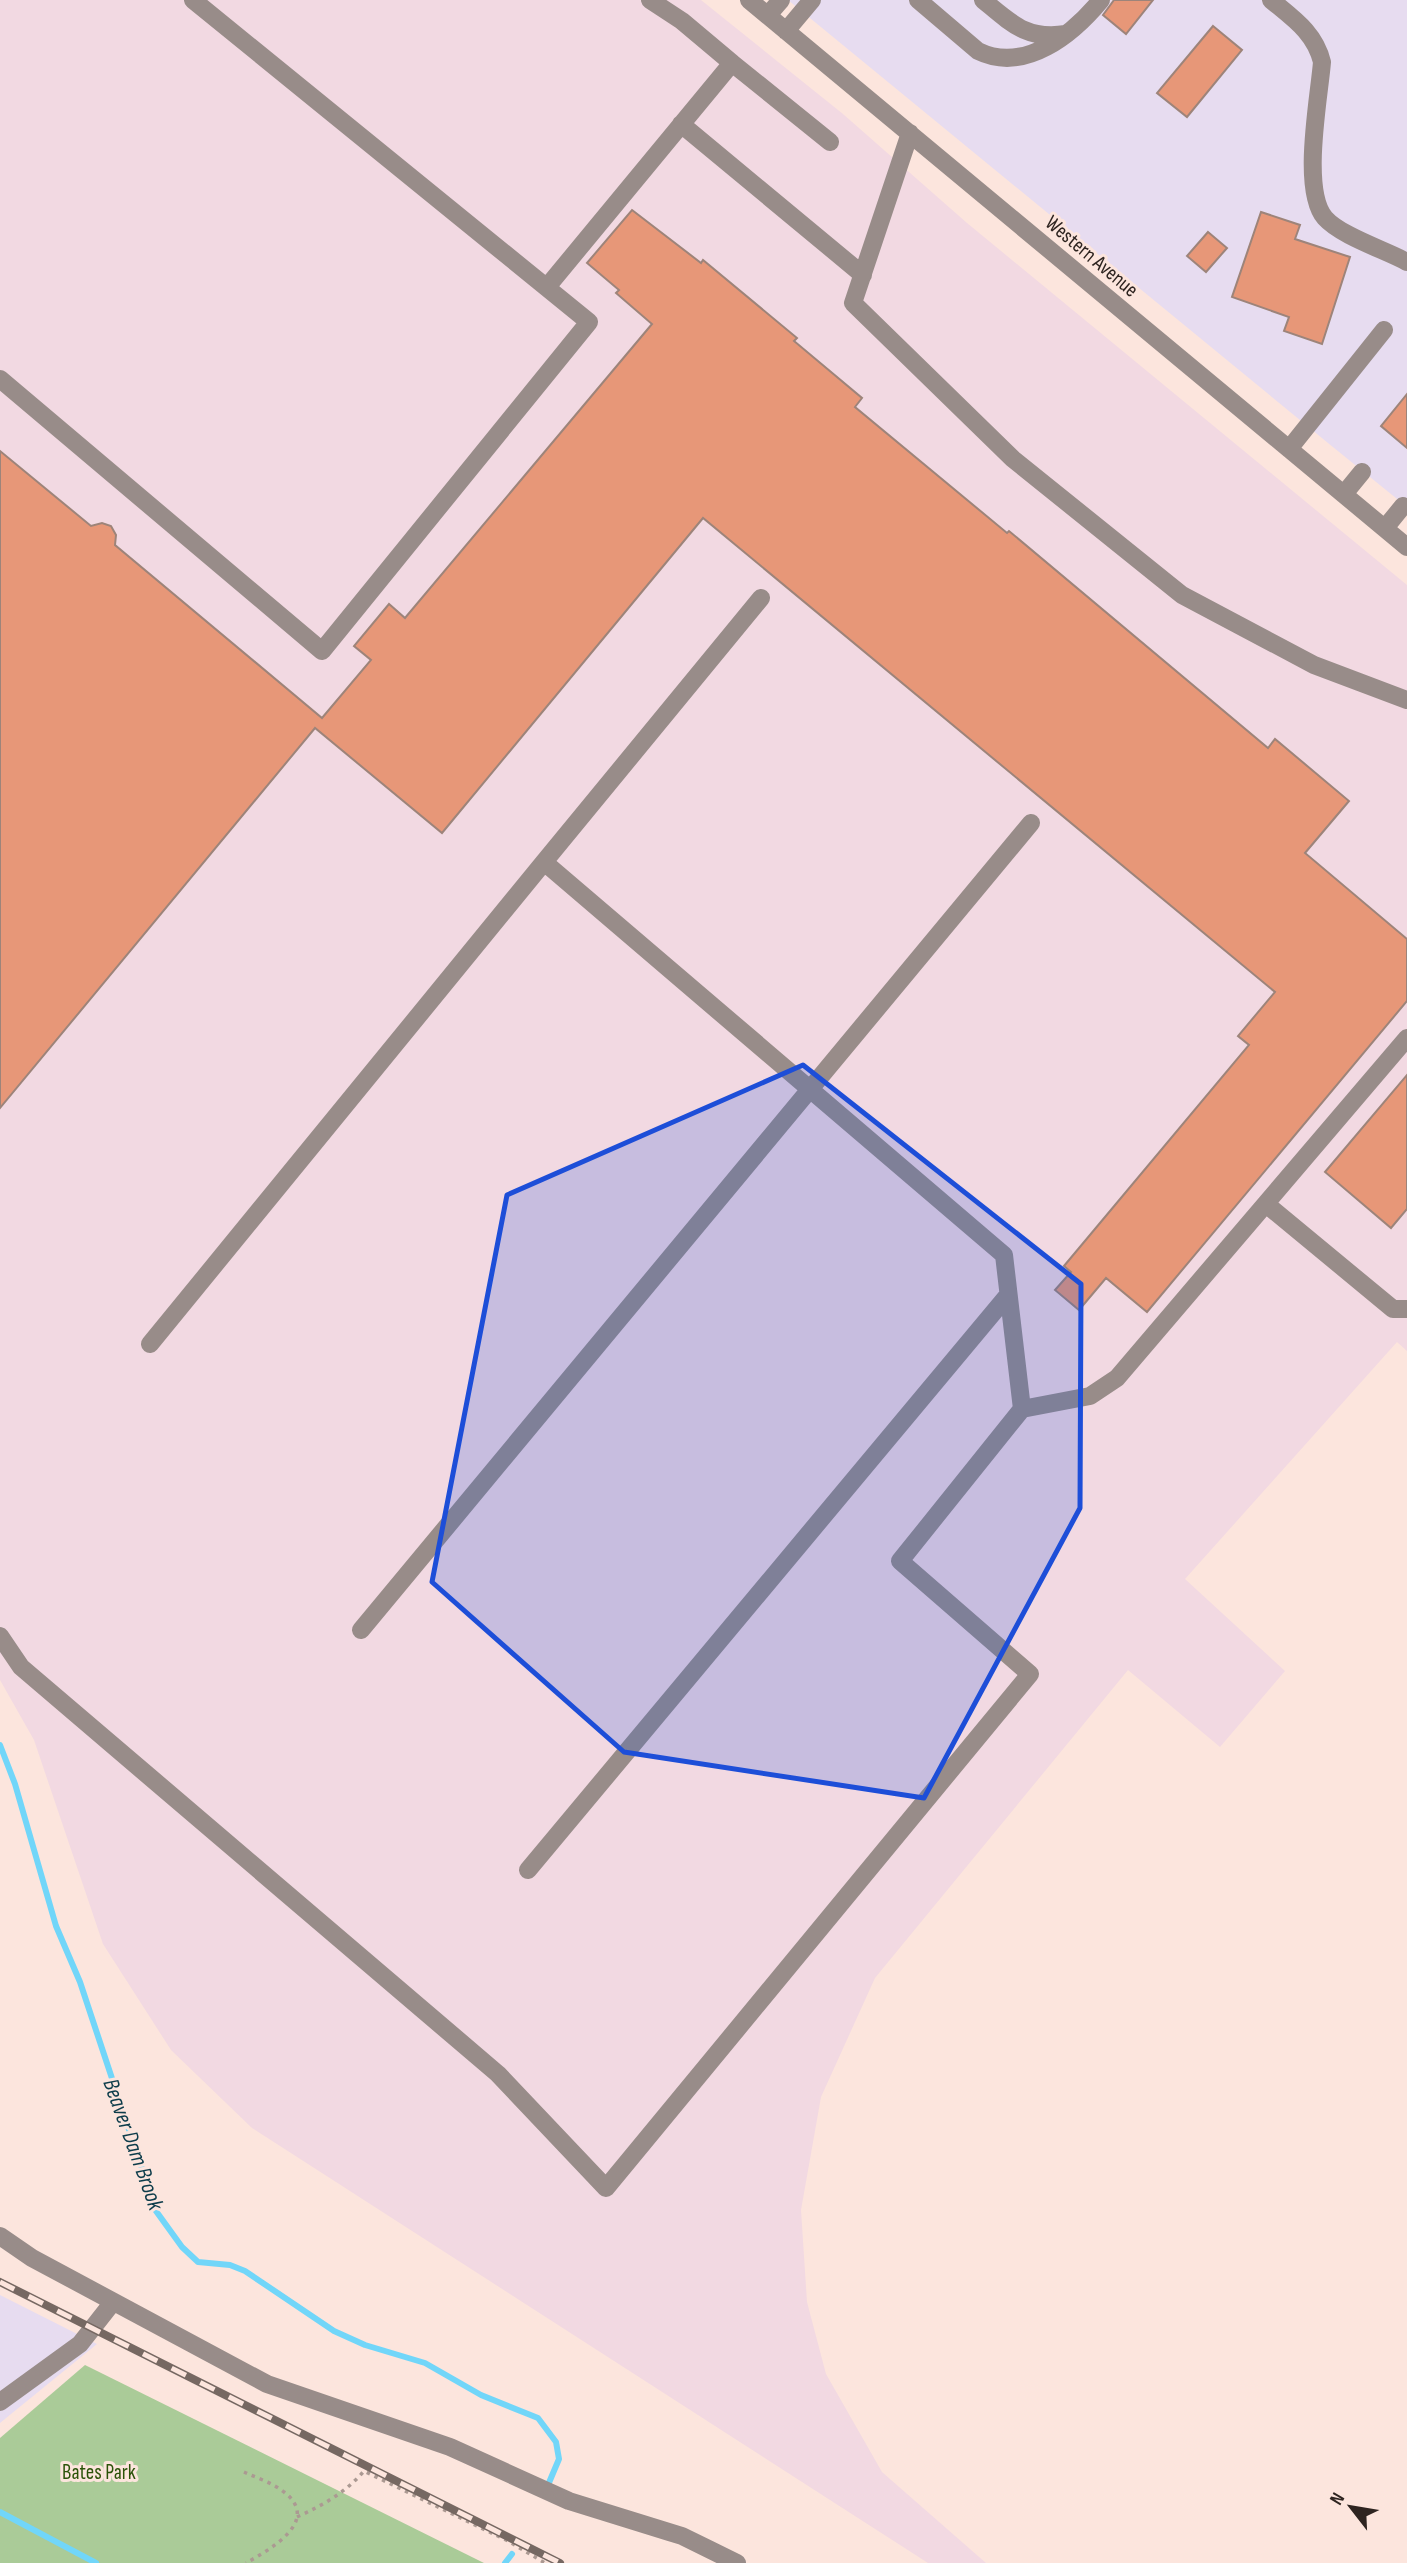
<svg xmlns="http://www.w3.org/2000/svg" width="1407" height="2563" font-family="'Sofia Sans Condensed',sans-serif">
<rect width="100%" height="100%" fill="#fce5dd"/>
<path fill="#f2d9e2" d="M 0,0 L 701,0 L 843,114 L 967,223 L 1407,585 L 1407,1351 L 1397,1342 L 1185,1579 L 1285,1671 L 1220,1747 L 1128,1670 L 875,1978 L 821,2097 L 801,2210 L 807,2302 L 826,2374 L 882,2472 L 986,2563 L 928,2563 L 252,2128 L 171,2050 L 103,1944 L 34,1740 L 0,1680 Z"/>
<path fill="#e7dcf0" d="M 788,0 L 1407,0 L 1407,507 L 1328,443 Z
M 0,2295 L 97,2344 L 0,2423 Z"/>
<path fill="#aacb98" d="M 85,2365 L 484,2563 L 0,2563 L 0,2438 Z"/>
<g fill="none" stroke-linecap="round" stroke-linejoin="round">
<path stroke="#71d6f9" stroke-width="6" d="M 0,1745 L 15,1784 L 56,1926 L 80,1982 L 156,2211 L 182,2247 L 198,2262 L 230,2265 L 245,2271 L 334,2331 L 365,2345 L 425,2363 L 481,2395 L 538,2418 L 556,2442 L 559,2459 L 548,2485
M 0,2512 L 96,2563
M 505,2563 L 512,2554"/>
</g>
<path fill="#e79778" stroke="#9d847a" stroke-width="2" d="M 1114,0 L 1153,0 L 1126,34 L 1103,15 Z
M 1213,26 L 1242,50 L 1187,117 L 1157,93 Z
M 632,210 L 701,263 L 703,260 L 797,338 L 794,341 L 862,398 L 855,407 L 1007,533 L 1009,531 L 1268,748 L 1275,739 L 1349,801 L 1305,853 L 1407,939 L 1407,1001 L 1147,1312 L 1106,1278 L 1079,1310 L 1055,1290 L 1071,1272 L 1064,1266 L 1249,1045 L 1238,1036 L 1275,992 L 703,518 L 442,833 L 315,728 L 0,1108 L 0,451 L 91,526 L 102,523 L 111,526 L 116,535 L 115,545 L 322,718 L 371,660 L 354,646 L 389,604 L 405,618 L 652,324 L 616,293 L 619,290 L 587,263 Z
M 1261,212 L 1300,225 L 1295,239 L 1350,257 L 1322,344 L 1284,331 L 1289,317 L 1232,297 Z
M 1208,232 L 1227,248 L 1206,272 L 1187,256 Z
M 1407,394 L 1407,448 L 1381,426 Z
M 1407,1075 L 1407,1209 L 1391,1228 L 1325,1172 Z"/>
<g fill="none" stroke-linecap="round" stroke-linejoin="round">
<path stroke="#ab9992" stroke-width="3.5" stroke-dasharray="3.5 5" stroke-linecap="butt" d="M 244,2472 C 257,2478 273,2483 284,2492 C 322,2521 269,2550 246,2563
M 297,2517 C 323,2505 345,2493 364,2471 L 508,2541 L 545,2563"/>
<path stroke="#988c89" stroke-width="18" d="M 749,0 L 1407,547
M 918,0 L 978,51 C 1025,74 1073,34 1101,0
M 983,0 C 1012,24 1027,40 1066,34
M 1271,0 C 1294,19 1315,33 1322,62 C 1319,99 1301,190 1325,218 C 1341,236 1385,250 1407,262
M 768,15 L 781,0
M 786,31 L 812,0
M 732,63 L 830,142
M 681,124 L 863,275
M 910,133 L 853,303 L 1013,459 L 1182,595 L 1314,665 L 1407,700
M 547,287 L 732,63 L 682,21 L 650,0
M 0,379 L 322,651 L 589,322 L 193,0
M 1289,449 L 1384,330
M 1344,494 L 1362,472
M 1385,528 L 1403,506
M 544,862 L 761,598
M 1266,1204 L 1393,1309 L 1407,1309
M 150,1344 L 544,862 L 1004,1255 L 1022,1409
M 361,1630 L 1031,823
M 0,1636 L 21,1667 L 498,2074 L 606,2188 L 1030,1674 L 900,1561 L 1022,1409 L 1090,1396 L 1117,1378 L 1407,1038
M 528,1870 L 1008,1295
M 0,2236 L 32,2258 L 267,2384 L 450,2447 L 569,2501 L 682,2536 L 737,2563
M 0,2402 L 80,2344 L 113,2302"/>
<defs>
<path id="rail" d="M 0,2282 L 560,2563"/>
</defs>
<use href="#rail" stroke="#766862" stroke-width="8"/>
<use href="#rail" stroke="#fce5dd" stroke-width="5" stroke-dasharray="16" stroke-linecap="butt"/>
</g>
<path fill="#1d4ed8" fill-opacity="0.2" stroke="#1d4ed8" stroke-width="5" stroke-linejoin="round" d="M 803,1065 L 1081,1284 L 1080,1508 L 924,1798 L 624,1752 L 432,1582 L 507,1195 Z"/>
<g text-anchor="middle" stroke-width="6" stroke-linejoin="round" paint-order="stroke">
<g font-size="21" fill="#2e2420" stroke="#fce5dd">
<text transform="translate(1092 256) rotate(40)" y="7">Western Avenue</text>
</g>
<g font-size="21" fill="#2b5309" stroke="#fce5dd">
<text x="99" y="2479">Bates Park</text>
</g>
<g font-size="23" font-style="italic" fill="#0d3c4a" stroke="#fce5dd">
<text transform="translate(134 2144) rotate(70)" y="8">Beaver Dam Brook</text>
</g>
</g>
<g transform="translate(1351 2507) rotate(301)" stroke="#fce5dd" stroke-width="5" paint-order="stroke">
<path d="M0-5L12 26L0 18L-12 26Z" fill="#2e2420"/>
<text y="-10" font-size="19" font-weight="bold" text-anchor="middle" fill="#2e2420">N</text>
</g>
</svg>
